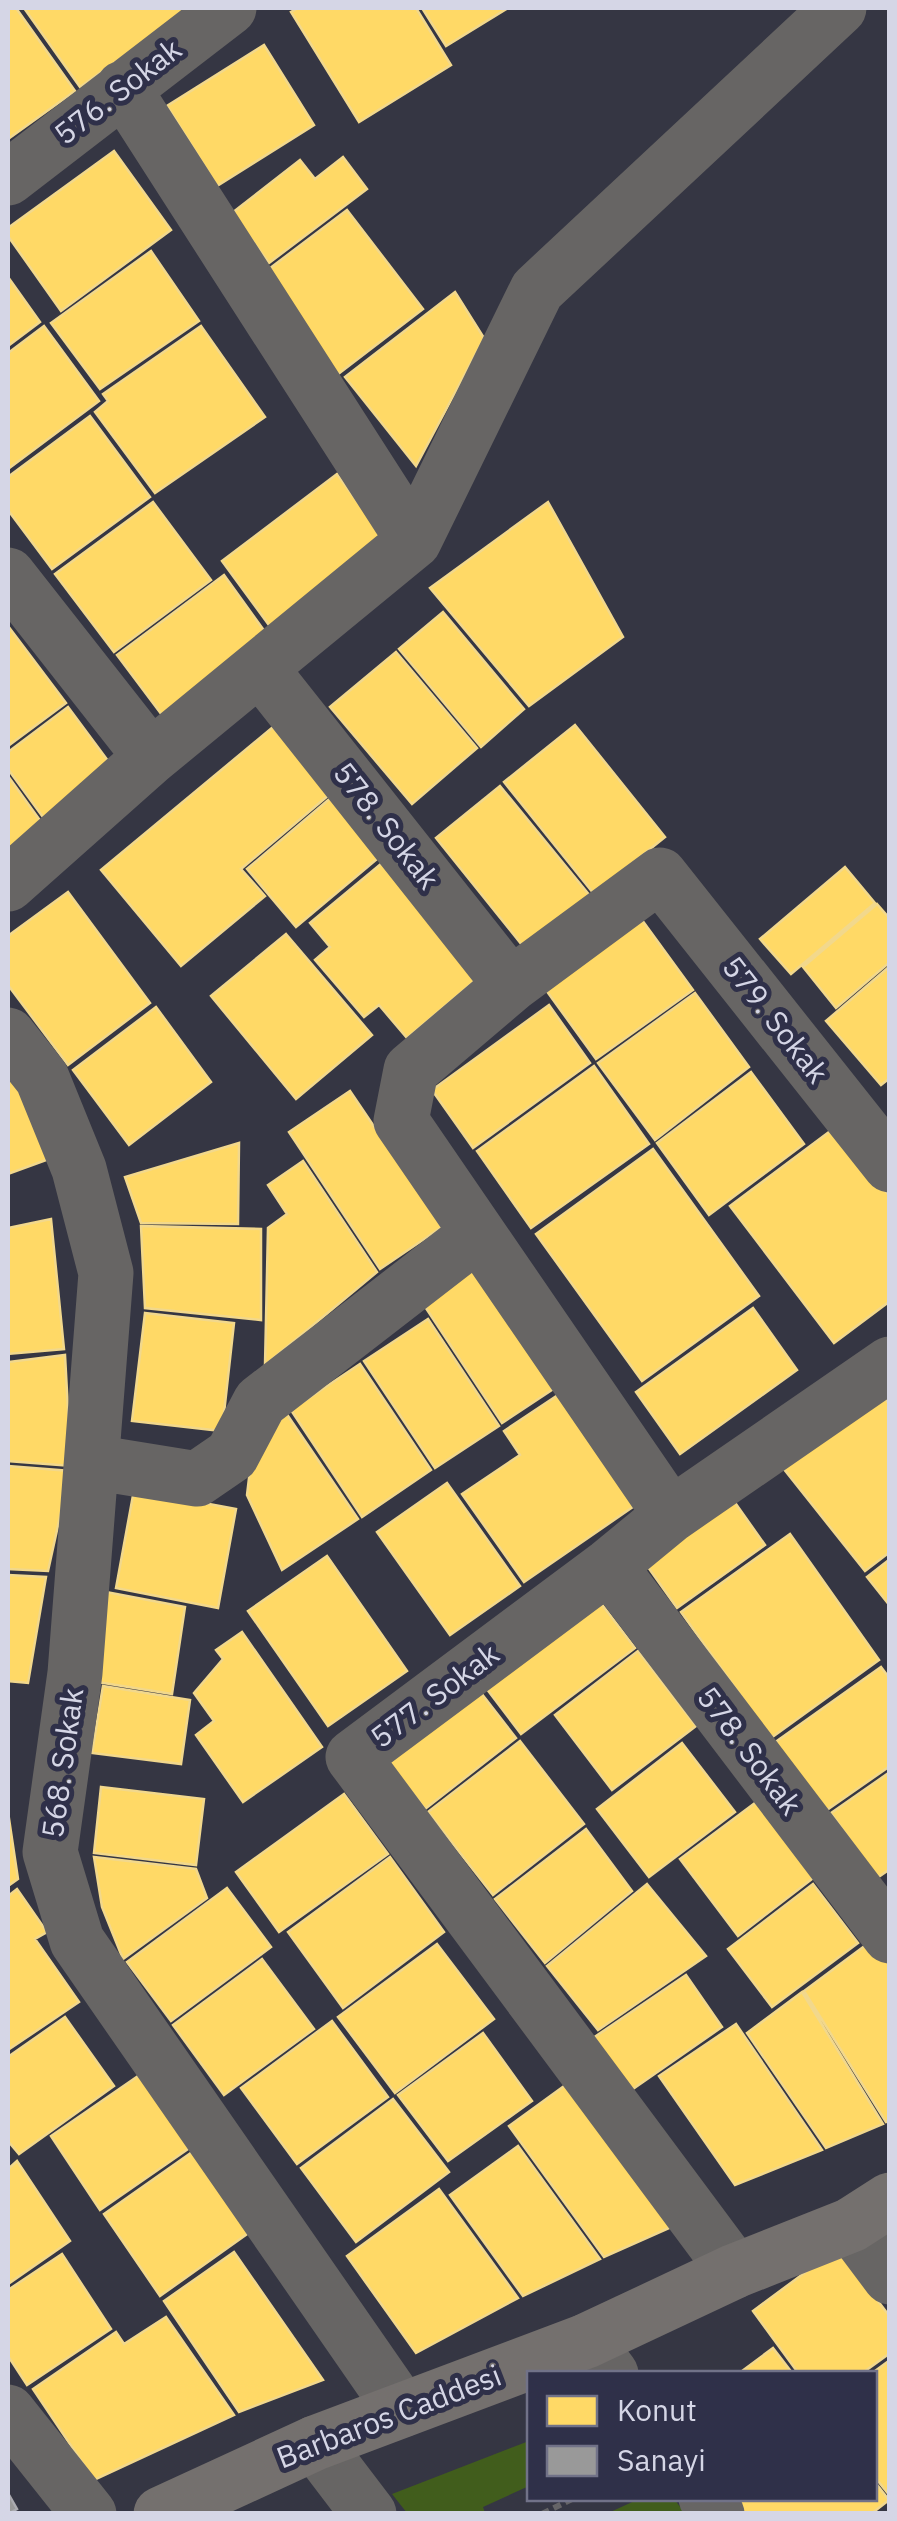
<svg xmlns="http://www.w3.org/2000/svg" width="897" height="2521" font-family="'IBM Plex Sans',sans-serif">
<rect width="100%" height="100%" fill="#353643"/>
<path fill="#415d1c" d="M 529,2441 L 529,2486 L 483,2507 L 485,2513 L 407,2513 L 392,2494 Z
M 641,2498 L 674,2499 L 685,2513 L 606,2514 Z"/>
<path fill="#ffd966" stroke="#f2d88c" stroke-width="2.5" d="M 8,8 L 16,8 L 75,91 L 8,139 Z
M 24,8 L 183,8 L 186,12 L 80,87 Z
M 298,8 L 416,8 L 451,65 L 359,122 L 291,12 Z
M 422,8 L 508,8 L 446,46 Z
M 264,45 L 314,125 L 217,186 L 167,106 Z
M 114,151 L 171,230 L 61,311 L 8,236 L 8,228 Z
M 343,157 L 367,189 L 269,263 L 232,213 L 300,160 L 315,179 Z
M 347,210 L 423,309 L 333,378 L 257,278 Z
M 151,251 L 199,321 L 100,389 L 51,323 Z
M 8,277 L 40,322 L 8,346 Z
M 455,292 L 484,338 L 416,466 L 345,377 Z
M 44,326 L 99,401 L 8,469 L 8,353 Z
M 201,326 L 265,417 L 155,493 L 95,412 L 108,401 L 103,394 Z
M 90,416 L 150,497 L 52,569 L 8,510 L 8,477 Z
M 337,474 L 389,545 L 274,632 L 222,561 Z
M 153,502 L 211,580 L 114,652 L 55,574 Z
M 548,502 L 623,637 L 529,706 L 430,588 Z
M 224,575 L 268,636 L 162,715 L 117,655 Z
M 443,612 L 524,709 L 481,747 L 399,649 Z
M 8,626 L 66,703 L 8,746 Z
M 396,652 L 477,748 L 412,804 L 330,707 Z
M 68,707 L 117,773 L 48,824 L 8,769 L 8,752 Z
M 575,725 L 665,837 L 594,894 L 504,782 Z
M 273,727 L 330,794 L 241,869 L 265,896 L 181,966 L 101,870 Z
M 8,776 L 44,826 L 8,852 Z
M 500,786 L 591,897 L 526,950 L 436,838 Z
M 334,795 L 384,853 L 296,927 L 247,869 Z
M 388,858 L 484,973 L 407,1038 L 379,1005 L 364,1017 L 315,960 L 330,947 L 310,923 Z
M 845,867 L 875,903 L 791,974 L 760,939 Z
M 68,892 L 150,1003 L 68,1065 L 8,985 L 8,936 Z
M 877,904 L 890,919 L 890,962 L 836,1008 L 803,967 Z
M 642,920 L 693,990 L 596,1059 L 546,990 Z
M 286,934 L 372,1035 L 296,1099 L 211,996 Z
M 890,966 L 890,1078 L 881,1085 L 826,1021 Z
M 695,993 L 749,1067 L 655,1140 L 598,1063 Z
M 549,1005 L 590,1063 L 473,1148 L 432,1090 Z
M 156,1007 L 211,1082 L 129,1145 L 73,1070 Z
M 8,1063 L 49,1159 L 8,1174 Z
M 594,1066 L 649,1144 L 531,1228 L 477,1151 Z
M 751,1072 L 804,1144 L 709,1215 L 657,1143 Z
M 350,1091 L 442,1227 L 380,1269 L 289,1132 Z
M 837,1126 L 890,1197 L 890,1301 L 834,1343 L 730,1206 Z
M 239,1143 L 238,1224 L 141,1223 L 125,1177 Z
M 653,1149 L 759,1296 L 642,1381 L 536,1234 Z
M 303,1161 L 377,1272 L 265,1365 L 268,1228 L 287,1214 L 268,1185 Z
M 51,1219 L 64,1349 L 8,1354 L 8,1228 Z
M 141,1226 L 261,1229 L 261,1320 L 145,1308 Z
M 471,1260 L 555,1388 L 502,1423 L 418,1296 Z
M 753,1308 L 797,1370 L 680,1454 L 636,1392 Z
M 145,1313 L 234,1323 L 222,1431 L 132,1421 Z
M 428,1319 L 499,1426 L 435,1468 L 364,1361 Z
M 65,1355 L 71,1466 L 8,1461 L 8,1362 Z
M 360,1364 L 431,1470 L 362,1517 L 291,1410 Z
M 567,1389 L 643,1500 L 524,1582 L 462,1494 L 520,1455 L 504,1431 Z
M 880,1393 L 890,1405 L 890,1552 L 865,1571 L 783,1468 Z
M 286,1413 L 358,1519 L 282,1570 L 247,1495 L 254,1436 Z
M 8,1466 L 70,1471 L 48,1571 L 8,1569 Z
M 447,1483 L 520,1586 L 450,1635 L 377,1532 Z
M 134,1490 L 236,1509 L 218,1608 L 116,1588 Z
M 731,1497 L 765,1545 L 677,1608 L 643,1560 Z
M 790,1534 L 879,1660 L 771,1738 L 681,1612 Z
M 327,1556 L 407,1671 L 328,1726 L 248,1611 Z
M 890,1559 L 890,1606 L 867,1577 Z
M 8,1575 L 46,1577 L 28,1683 L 8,1681 Z
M 106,1592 L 185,1607 L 172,1694 L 91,1681 Z
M 597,1598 L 635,1648 L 521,1734 L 483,1684 Z
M 242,1632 L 322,1747 L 243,1802 L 196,1735 L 214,1721 L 194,1693 L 223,1659 L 216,1650 Z
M 638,1651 L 696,1726 L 612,1790 L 555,1715 Z
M 881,1667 L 890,1679 L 890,1766 L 824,1812 L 774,1743 Z
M 103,1686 L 190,1700 L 181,1764 L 92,1753 Z
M 478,1689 L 516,1738 L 425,1809 L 386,1759 Z
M 520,1741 L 584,1824 L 493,1895 L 428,1812 Z
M 682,1743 L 735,1812 L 649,1877 L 597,1809 Z
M 890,1772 L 890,1869 L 877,1878 L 831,1813 Z
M 101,1787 L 204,1799 L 196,1865 L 94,1853 Z
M 344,1794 L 388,1854 L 279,1932 L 236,1872 Z
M 763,1797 L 821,1872 L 738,1936 L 680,1859 Z
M 8,1812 L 18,1879 L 8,1886 Z
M 586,1829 L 632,1891 L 545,1963 L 495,1899 Z
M 94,1857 L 196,1869 L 207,1898 L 123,1959 L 102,1907 Z
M 390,1857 L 444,1932 L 343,2008 L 288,1932 Z
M 647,1884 L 706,1956 L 598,2030 L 547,1966 Z
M 813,1884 L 858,1943 L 772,2007 L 728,1949 Z
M 227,1888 L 271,1947 L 171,2021 L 127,1962 Z
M 17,1889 L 47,1932 L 35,1939 L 79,2002 L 8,2050 L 8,1896 Z
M 878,1936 L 890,1952 L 890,2121 L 886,2122 L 804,1991 Z
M 437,1944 L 494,2019 L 395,2093 L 338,2017 Z
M 262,1959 L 314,2029 L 224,2095 L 173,2025 Z
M 686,1975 L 722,2027 L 630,2091 L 593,2038 Z
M 802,1992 L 883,2124 L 826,2148 L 747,2033 Z
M 65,2017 L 114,2086 L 19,2154 L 8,2141 L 8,2057 Z
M 332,2021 L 388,2097 L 297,2164 L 241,2088 Z
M 736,2024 L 822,2150 L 735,2185 L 659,2076 Z
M 483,2033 L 532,2101 L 448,2161 L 398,2095 Z
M 141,2074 L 191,2147 L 100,2210 L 51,2136 Z
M 571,2081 L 676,2225 L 604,2257 L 509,2126 Z
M 393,2099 L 449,2172 L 356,2242 L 301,2168 Z
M 518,2146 L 600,2259 L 523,2296 L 450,2195 Z
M 195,2150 L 250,2232 L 160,2296 L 104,2214 Z
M 17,2161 L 70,2241 L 8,2284 L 8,2169 Z
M 439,2189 L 518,2298 L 416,2353 L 347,2256 Z
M 838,2248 L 890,2317 L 890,2353 L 861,2374 L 799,2374 L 753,2311 Z
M 234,2252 L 323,2380 L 239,2412 L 164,2301 Z
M 62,2254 L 111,2329 L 27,2385 L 8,2356 L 8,2290 Z
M 166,2317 L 234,2415 L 94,2480 L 33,2389 L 116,2332 L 124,2344 Z
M 773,2348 L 793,2374 L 738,2374 Z
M 890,2360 L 890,2496 L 874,2476 L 874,2374 L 871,2374 Z
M 874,2481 L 889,2500 L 871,2514 L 741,2514 L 730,2498 L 874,2498 Z"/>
<path fill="#999" stroke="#ababb0" stroke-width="2.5" d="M 8,2493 L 17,2509 L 8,2514 Z"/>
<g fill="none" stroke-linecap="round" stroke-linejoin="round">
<path stroke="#656467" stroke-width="6" stroke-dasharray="8 5" stroke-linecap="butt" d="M 542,2514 L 574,2498"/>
<path stroke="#676564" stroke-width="55" d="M 123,88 L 414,541
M 8,178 L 229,8
M 8,575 L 151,757
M 260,668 L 511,985
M 8,884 L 151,757 L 414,541 L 537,290 L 839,8
M 8,1035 L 42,1078 L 79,1169 L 106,1273 L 75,1673 L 50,1852 L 77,1941 L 402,2410
M 92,1462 L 197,1479 L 232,1455 L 260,1402 L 476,1235
M 671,1515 L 401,1121 L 411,1070 L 511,985 L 660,875 L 890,1165
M 609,1566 L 890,1936
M 851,2225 L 890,2277
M 735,2271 L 353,1757 L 609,1566 L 671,1515 L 890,1364
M 586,2341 L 611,2374
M 8,2412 L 89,2514
M 315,2443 L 369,2514
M 706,2498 L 717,2514"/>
<path stroke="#74706e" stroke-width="55" d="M 161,2514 L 315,2443 L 586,2341 L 735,2271 L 851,2225 L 890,2200"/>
</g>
<g text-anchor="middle" stroke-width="10" stroke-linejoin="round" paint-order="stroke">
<g font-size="30" fill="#d5d6e6" stroke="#2f3049">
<text transform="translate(118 92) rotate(-38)" y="10">576. Sokak</text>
<text transform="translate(386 826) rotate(52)" y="10">578. Sokak</text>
<text transform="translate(775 1020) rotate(52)" y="10">579. Sokak</text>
<text transform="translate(435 1696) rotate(-37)" y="10">577. Sokak</text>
<text transform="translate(749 1751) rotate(53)" y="10">578. Sokak</text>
<text transform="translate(63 1763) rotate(-82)" y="10">568. Sokak</text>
<text transform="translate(389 2417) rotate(-21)" y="10">Barbaros Caddesi</text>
</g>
</g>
<rect width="897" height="2521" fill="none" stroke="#d5d6e6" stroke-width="20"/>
<rect x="527" y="2371" width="350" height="130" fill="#2f3049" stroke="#717288" stroke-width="2.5"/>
<rect x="547" y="2396" width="50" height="30" fill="#ffd966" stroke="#717288" stroke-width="2.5"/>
<text x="617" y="2421" font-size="30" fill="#d5d6e6">Konut</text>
<rect x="547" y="2446" width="50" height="30" fill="#999999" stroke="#717288" stroke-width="2.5"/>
<text x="617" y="2471" font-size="30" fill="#d5d6e6">Sanayi</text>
</svg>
